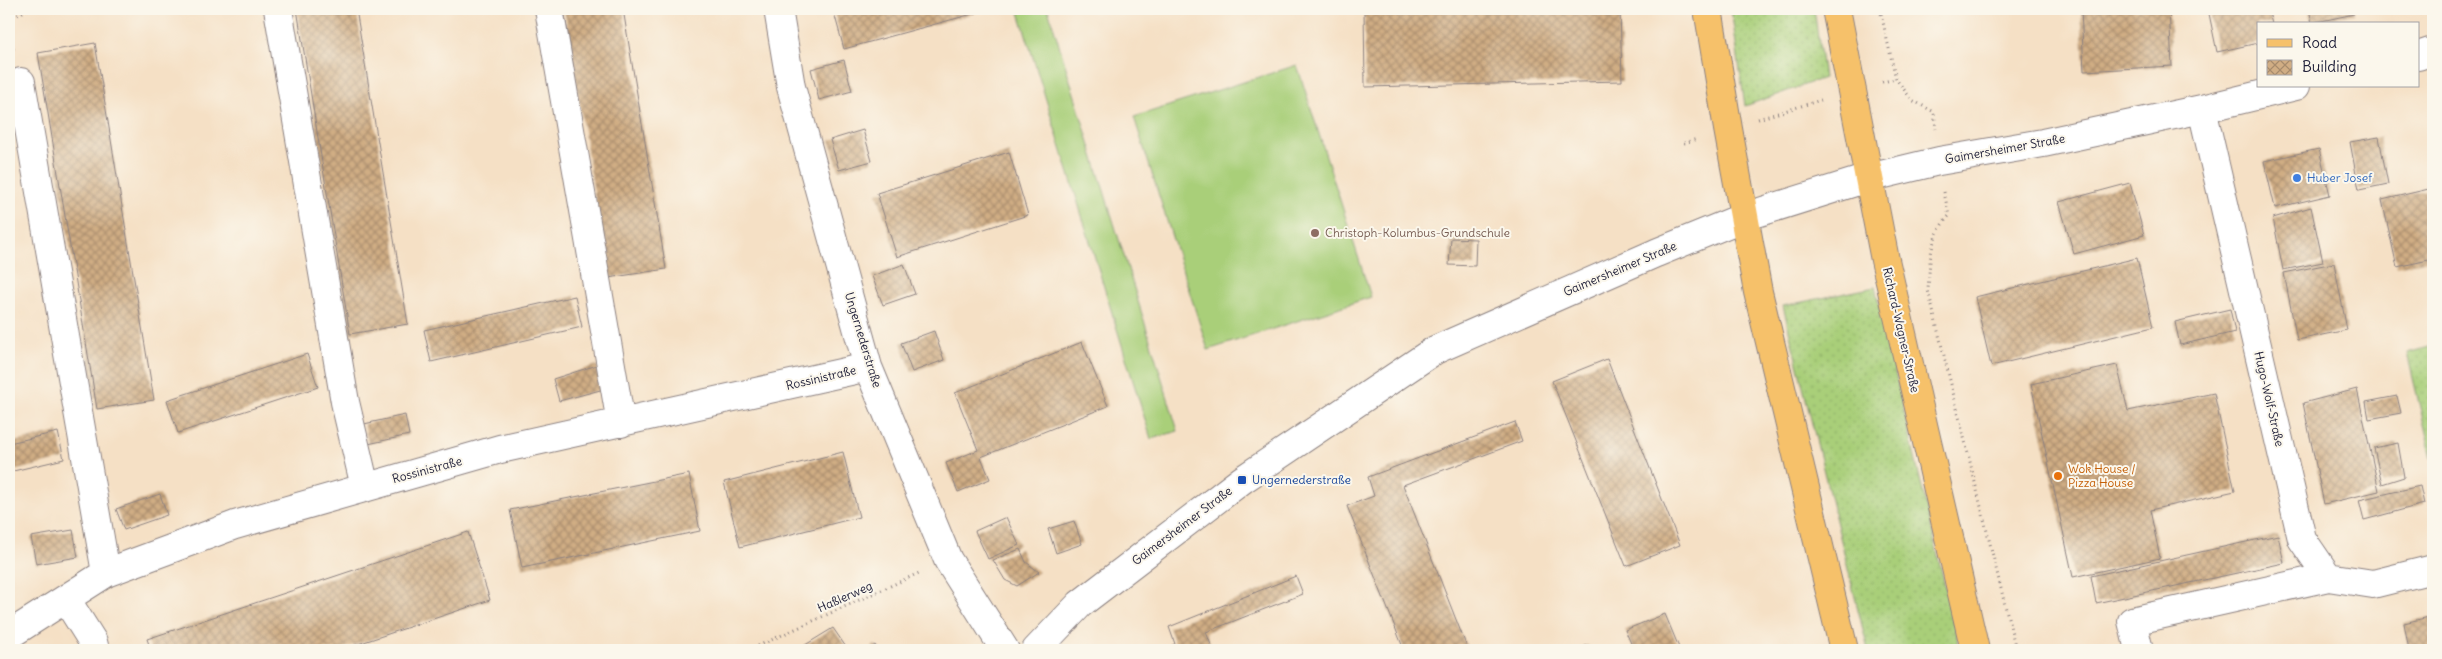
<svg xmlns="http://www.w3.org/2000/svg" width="2442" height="659" font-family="Delius,sans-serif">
<defs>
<pattern id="grass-dots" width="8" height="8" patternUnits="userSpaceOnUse" patternTransform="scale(1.25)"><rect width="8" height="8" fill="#a9cf79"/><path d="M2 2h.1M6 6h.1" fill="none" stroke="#91b16a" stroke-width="1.8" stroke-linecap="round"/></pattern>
<pattern id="building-cross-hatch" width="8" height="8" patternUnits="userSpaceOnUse" patternTransform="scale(1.25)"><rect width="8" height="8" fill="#d0ad84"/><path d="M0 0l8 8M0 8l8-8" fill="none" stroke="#a88c6d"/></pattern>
</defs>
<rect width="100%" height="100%" fill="#fbf7ec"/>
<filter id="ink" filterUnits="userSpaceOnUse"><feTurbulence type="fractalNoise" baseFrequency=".02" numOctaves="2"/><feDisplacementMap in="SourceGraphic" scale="10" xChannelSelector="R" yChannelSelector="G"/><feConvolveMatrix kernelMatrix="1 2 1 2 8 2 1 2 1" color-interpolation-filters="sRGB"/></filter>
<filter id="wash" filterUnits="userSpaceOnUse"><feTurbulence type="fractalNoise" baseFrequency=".0096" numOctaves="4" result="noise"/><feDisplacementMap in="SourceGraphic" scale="20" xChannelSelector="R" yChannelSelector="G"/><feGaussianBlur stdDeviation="1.12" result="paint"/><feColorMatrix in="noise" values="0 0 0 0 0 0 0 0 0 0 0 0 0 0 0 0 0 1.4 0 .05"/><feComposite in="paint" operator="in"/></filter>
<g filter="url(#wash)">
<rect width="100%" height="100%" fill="#f5e0c5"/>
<path fill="url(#grass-dots)" stroke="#66785a" d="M 1731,9 L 1814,9 L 1824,78 L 1745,106 Z
M 1875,287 L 1960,650 L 1868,650 L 1783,306 Z
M 2433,346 L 2433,462 L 2407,353 Z"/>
<path fill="#a9cf79" stroke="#66785a" d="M 1018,9 L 1048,9 L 1178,431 L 1151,439 Z
M 1297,65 L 1371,297 L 1208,350 L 1134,117 Z"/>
<g id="blocks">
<path fill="url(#building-cross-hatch)" d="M 297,9 L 356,9 L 408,324 L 350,334 Z
M 564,9 L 623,9 L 666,269 L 608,278 Z
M 833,9 L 975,9 L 976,13 L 844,49 Z
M 1364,9 L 1620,9 L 1622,81 L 1365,87 Z
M 2081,9 L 2169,9 L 2172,66 L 2084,71 Z
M 2208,9 L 2268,9 L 2272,24 L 2258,24 L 2258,43 L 2217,52 Z
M 2309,9 L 2353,9 L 2354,14 L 2312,23 Z
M 95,43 L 154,400 L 97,409 L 38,53 Z
M 844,60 L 852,91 L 819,100 L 811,69 Z
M 863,130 L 872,161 L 839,170 L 830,140 Z
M 2379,137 L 2388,184 L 2359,190 L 2350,142 Z
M 2319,149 L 2330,195 L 2275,208 L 2264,161 Z
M 1009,152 L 1028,215 L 897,257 L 877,193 Z
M 2130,183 L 2144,235 L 2074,254 L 2059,202 Z
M 2433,188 L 2433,259 L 2397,267 L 2382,200 Z
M 2311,207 L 2323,262 L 2283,270 L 2273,218 Z
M 1451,238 L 1476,239 L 1475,266 L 1449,265 Z
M 2137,258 L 2153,327 L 1991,366 L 1975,297 Z
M 2334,263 L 2347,330 L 2297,340 L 2284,273 Z
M 904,264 L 915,294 L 883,305 L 872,276 Z
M 575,296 L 582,327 L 431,362 L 424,330 Z
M 2230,309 L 2235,332 L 2180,345 L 2175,322 Z
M 934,331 L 944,360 L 912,372 L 901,343 Z
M 1082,342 L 1108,406 L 981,457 L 990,479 L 958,492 L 946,463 L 978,450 L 955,393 Z
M 307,354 L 318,387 L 178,433 L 167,400 Z
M 1607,359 L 1680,545 L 1626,566 L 1552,381 Z
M 597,365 L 604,389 L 559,401 L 553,379 Z
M 2117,365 L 2128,411 L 2214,393 L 2235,491 L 2150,510 L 2160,558 L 2073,577 L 2031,384 Z
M 2357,389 L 2379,491 L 2324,504 L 2303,403 Z
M 2397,396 L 2401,413 L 2369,419 L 2366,402 Z
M 405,415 L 409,435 L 368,444 L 364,424 Z
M 1515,422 L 1522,441 L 1403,485 L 1468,650 L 1404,650 L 1347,506 L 1374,496 L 1368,477 Z
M 58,432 L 64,459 L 9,472 L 9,443 Z
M 2398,443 L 2404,477 L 2382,484 L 2374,448 Z
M 843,452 L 859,517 L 740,547 L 724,482 Z
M 689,474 L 700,531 L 522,568 L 510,510 Z
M 2420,486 L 2424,504 L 2364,520 L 2359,500 Z
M 160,494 L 167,515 L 124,530 L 116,509 Z
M 1006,517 L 1019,545 L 988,559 L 975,531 Z
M 1074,521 L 1082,544 L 1056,553 L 1048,529 Z
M 73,530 L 78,557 L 36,564 L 31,537 Z
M 468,532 L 490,600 L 340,650 L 151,650 L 147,639 Z
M 2278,535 L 2284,563 L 2096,603 L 2091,576 Z
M 1020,549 L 1026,562 L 1039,572 L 1017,586 L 1005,580 L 993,560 Z
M 1296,576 L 1303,594 L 1206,632 L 1213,650 L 1160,650 L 1175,644 L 1169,627 Z
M 1665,614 L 1680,650 L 1634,650 L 1625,630 Z
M 2433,616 L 2433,650 L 2409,650 L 2404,623 Z
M 833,628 L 848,650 L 797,650 Z
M 875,645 L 879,650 L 868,650 Z
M 1588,645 L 1590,650 L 1575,650 Z
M 76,646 L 77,650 L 60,650 L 60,649 Z"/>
</g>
</g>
<g filter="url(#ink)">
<use href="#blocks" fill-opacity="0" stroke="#8c8180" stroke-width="1"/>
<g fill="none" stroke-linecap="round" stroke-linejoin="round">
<defs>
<path id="minor" d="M 278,9 L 345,402 L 365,487
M 549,9 L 621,423
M 778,9 L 791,87 L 868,367 L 948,560 L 1005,650
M 2418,56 L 2433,51
M 21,82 L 106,573
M 2202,109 L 2302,539 L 2328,577 L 2373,584 L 2433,569
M 66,599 L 93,642 L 95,650
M 9,635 L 106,573 L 235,525 L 500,449 L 868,367
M 1036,650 L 1080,604 L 1242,480 L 1435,350 L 1656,253 L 1744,217 L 1868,178 L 1939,161 L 2043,143 L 2202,109 L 2296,86
M 2139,650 L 2132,621 L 2328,577"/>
<path id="major" d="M 1708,9 L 1728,129 L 1758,292 L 1844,650
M 1836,9 L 1885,260 L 1975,650"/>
</defs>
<use href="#minor" stroke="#8c8180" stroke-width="30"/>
<use href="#major" stroke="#8c8180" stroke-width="30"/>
<path stroke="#8c8180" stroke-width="3" stroke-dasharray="1 4" stroke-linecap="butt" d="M 1880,9 L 1896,79 L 1912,100 L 1934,112 L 1936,129
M 9,20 L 28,9
M 9,29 L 14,53
M 1882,82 L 1896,79
M 1758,119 L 1821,100
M 1684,143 L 1697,139
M 1944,192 L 1949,216 C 1929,237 1930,262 1928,290 L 2016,650
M 749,650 L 919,573"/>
<use href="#minor" stroke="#fff" stroke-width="28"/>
<use href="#major" stroke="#f6c16b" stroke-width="28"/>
</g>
</g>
<circle fill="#3f7fe0" stroke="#fbf7ec" stroke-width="2" cx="2297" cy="178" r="5"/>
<circle fill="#8d6e63" stroke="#fbf7ec" stroke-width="2" cx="1315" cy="233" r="5"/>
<circle fill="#e8710a" stroke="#fbf7ec" stroke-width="2" cx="2058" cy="476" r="5"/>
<rect fill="#1a4fb4" stroke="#fbf7ec" stroke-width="2" x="1237" y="475" width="10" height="10" rx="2.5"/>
<g text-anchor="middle" stroke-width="4" stroke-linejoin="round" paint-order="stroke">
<g font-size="12" fill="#22223b" stroke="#fbf7ec">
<text transform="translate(2005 149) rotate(-10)" y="4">Gaimersheimer Straße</text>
<text transform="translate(1620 269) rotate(-23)" y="4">Gaimersheimer Straße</text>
<text transform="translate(1901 330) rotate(77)" y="4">Richard-Wagner-Straße</text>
<text transform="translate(863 340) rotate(73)" y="4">Ungernederstraße</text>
<text transform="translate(821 378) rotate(-13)" y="4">Rossinistraße</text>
<text transform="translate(2269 399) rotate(77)" y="4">Hugo-Wolf-Straße</text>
<text transform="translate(427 470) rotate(-15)" y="4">Rossinistraße</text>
<text transform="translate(1182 526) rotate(-37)" y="4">Gaimersheimer Straße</text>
<text transform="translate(845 597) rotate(-24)" y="4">Haßlerweg</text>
</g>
<g font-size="12" fill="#366cbe" stroke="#fbf7ec" text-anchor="start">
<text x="2307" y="182">Huber Josef</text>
</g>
<g font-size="12" fill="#785e54" stroke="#fbf7ec" text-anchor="start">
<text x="1325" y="237">Christoph-Kolumbus-Grundschule</text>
</g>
<g font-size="12" fill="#c56008" stroke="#fbf7ec" text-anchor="start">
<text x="2068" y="473">Wok House /<tspan x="2068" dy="14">Pizza House</tspan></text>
</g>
<g font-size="12" fill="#164399" stroke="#fbf7ec" text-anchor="start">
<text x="1252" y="484">Ungernederstraße</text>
</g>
</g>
<rect width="2442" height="659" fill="none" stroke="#fbf7ec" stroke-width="30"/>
<rect x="2257" y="22" width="162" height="65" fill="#fbf7ec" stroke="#a4a2a5"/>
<rect x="2267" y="39" width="25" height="8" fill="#f6c16b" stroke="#a4a2a5"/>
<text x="2302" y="48" font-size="15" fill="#22223b">Road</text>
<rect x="2267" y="60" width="25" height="15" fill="url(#building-cross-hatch)" stroke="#a4a2a5"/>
<text x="2302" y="72" font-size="15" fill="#22223b">Building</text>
</svg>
